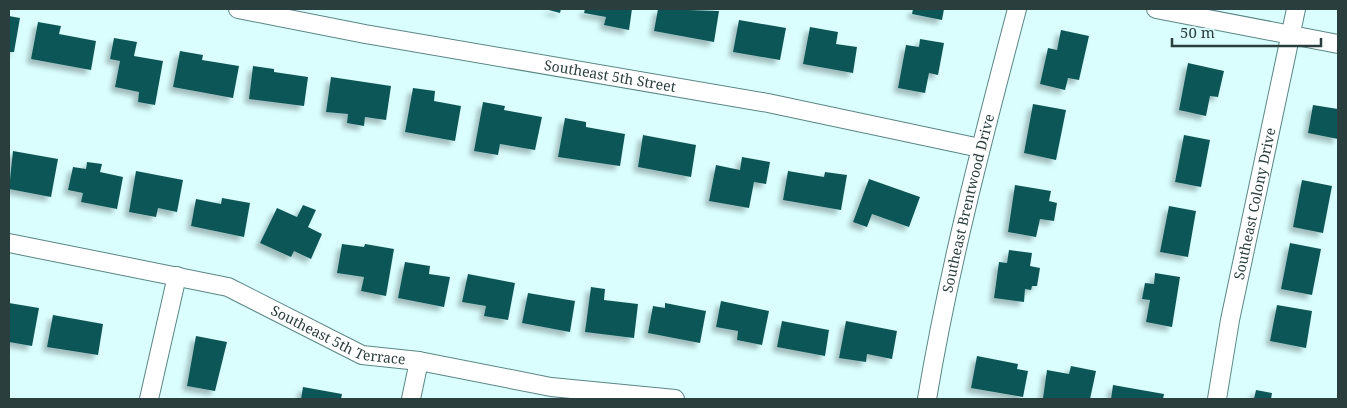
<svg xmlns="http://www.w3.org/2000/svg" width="1347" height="408" font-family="'Noto Serif',serif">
<defs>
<filter id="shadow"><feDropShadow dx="-4.5" dy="4.5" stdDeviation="2.5" flood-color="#0004"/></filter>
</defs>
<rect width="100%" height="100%" fill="#dafefe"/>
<path fill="#115758" filter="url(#shadow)" d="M 545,9 L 561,9 L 560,13 Z
M 585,9 L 632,9 L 629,30 L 604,25 L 606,17 L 584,13 Z
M 658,9 L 719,11 L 714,42 L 654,31 Z
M 913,9 L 944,9 L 942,20 L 912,14 Z
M 9,16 L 20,18 L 14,52 L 9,52 Z
M 739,20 L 786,28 L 780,60 L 733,52 Z
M 38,22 L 61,26 L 59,34 L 96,41 L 91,70 L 31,59 Z
M 810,27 L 838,32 L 836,44 L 857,47 L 853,73 L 803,64 Z
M 1061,30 L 1089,36 L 1079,80 L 1068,78 L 1065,90 L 1040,84 L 1048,48 L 1057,50 Z
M 114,38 L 137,42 L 134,56 L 163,61 L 155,105 L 138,102 L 139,92 L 115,87 L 120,61 L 110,59 Z
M 920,39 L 944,43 L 938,75 L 929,73 L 925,93 L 898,88 L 906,45 L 919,47 Z
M 180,51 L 203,55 L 202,60 L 239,66 L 233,98 L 173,87 Z
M 1188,63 L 1224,71 L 1218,97 L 1210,96 L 1206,116 L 1179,110 Z
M 253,66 L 274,69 L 274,72 L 308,77 L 304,106 L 249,99 Z
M 331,77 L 391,86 L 386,120 L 365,117 L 364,126 L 347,123 L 348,114 L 326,112 Z
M 413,88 L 435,91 L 434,101 L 461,106 L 455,141 L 405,132 Z
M 483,102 L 505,106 L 504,110 L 542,117 L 535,150 L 500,144 L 498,155 L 474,151 Z
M 1033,104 L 1066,110 L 1056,160 L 1024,153 Z
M 1313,105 L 1338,109 L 1338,139 L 1308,133 Z
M 565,118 L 586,122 L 586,127 L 625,134 L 620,166 L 558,157 Z
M 643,135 L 696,145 L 691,177 L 638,167 Z
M 1184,135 L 1210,140 L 1201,187 L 1175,182 Z
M 13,151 L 58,159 L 51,197 L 9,189 Z
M 742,157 L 770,162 L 766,184 L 754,182 L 749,208 L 709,201 L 716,165 L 740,170 Z
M 87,162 L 102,164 L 100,172 L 123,177 L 117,209 L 81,202 L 83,193 L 68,190 L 73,167 L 86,169 Z
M 136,171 L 183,180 L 177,212 L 158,208 L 156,217 L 129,212 Z
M 788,171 L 824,177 L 825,172 L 847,175 L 841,210 L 783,200 Z
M 869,179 L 920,197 L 909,227 L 872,214 L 867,227 L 853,222 Z
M 1302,180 L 1332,186 L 1323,233 L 1293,227 Z
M 1015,185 L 1051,191 L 1049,201 L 1057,203 L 1054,221 L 1040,219 L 1036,237 L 1008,232 Z
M 222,198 L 250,203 L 244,237 L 191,226 L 196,199 L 221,204 Z
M 303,205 L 316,210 L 308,227 L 322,234 L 311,259 L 294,251 L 291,257 L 260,243 L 277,208 L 297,217 Z
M 1169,206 L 1196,211 L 1188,257 L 1160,252 Z
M 1290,243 L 1321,249 L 1312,295 L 1281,289 Z
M 342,244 L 364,247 L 365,244 L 394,249 L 386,296 L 361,291 L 364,277 L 337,273 Z
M 1009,250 L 1032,253 L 1030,266 L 1040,268 L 1037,286 L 1032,286 L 1031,290 L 1025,289 L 1024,302 L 994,298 L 999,262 L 1007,263 Z
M 405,262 L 430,266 L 429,274 L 450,277 L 444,307 L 398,298 Z
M 1155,273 L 1180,277 L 1172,327 L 1146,322 L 1150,300 L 1142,299 L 1145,283 L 1154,284 Z
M 468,274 L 515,283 L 508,320 L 484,316 L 486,306 L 462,302 Z
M 591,287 L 605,289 L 604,300 L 638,304 L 634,338 L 585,332 Z
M 528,293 L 575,301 L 570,332 L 522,323 Z
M 721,301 L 769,311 L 762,345 L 737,340 L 738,331 L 716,327 Z
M 9,303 L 39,308 L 32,346 L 9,342 Z
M 665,303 L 706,311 L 700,343 L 648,333 L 653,306 L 665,308 Z
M 1277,305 L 1312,311 L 1306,348 L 1270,341 Z
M 53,315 L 103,324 L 98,355 L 47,347 Z
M 782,321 L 829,330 L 825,356 L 777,347 Z
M 846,321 L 897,331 L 892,359 L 867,354 L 866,362 L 839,358 Z
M 196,336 L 227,342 L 215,391 L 187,386 Z
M 977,356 L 1018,364 L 1017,369 L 1028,371 L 1023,397 L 971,388 Z
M 1071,366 L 1096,371 L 1090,399 L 1043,398 L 1047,370 L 1069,374 Z
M 1113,385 L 1164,394 L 1163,399 L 1111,399 Z
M 303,387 L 342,394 L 341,399 L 301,399 Z
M 1256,390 L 1272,393 L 1271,399 L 1254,399 Z"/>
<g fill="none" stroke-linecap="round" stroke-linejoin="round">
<defs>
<g id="street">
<path id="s1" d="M 238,9 L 365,34 L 768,103 L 980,148"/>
<path d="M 1156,9 L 1338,44"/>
<path id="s2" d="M 9,243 L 228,287 L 362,355 L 419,361 L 551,387 L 675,399"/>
<path d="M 149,399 L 177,276"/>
<path d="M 411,399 L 419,361"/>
<path id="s3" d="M 927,399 C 949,267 983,138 1017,9"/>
<path id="s4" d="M 1217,399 L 1230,320 L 1296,9"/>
</g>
</defs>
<use href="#street" stroke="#5b8686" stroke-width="20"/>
<use href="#street" stroke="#fff" stroke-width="18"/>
</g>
<g text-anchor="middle" stroke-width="5" stroke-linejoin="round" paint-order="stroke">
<g font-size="14" fill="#2b3e3e" stroke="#dafefe">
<text dy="5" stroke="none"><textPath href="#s1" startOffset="378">Southeast 5th Street</textPath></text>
<text dy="5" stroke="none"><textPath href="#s3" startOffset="200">Southeast Brentwood Drive</textPath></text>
<text dy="5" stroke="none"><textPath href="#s4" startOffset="199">Southeast Colony Drive</textPath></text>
<text dy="5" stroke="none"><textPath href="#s2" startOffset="345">Southeast 5th Terrace</textPath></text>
</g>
</g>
<rect width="1347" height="408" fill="none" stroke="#2b3e3e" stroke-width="20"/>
<path d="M1172 38v8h149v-8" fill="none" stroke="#2b3e3e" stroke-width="2.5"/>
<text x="1180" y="38" font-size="15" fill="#2b3e3e" stroke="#dafefe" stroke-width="4" paint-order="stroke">50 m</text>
</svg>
